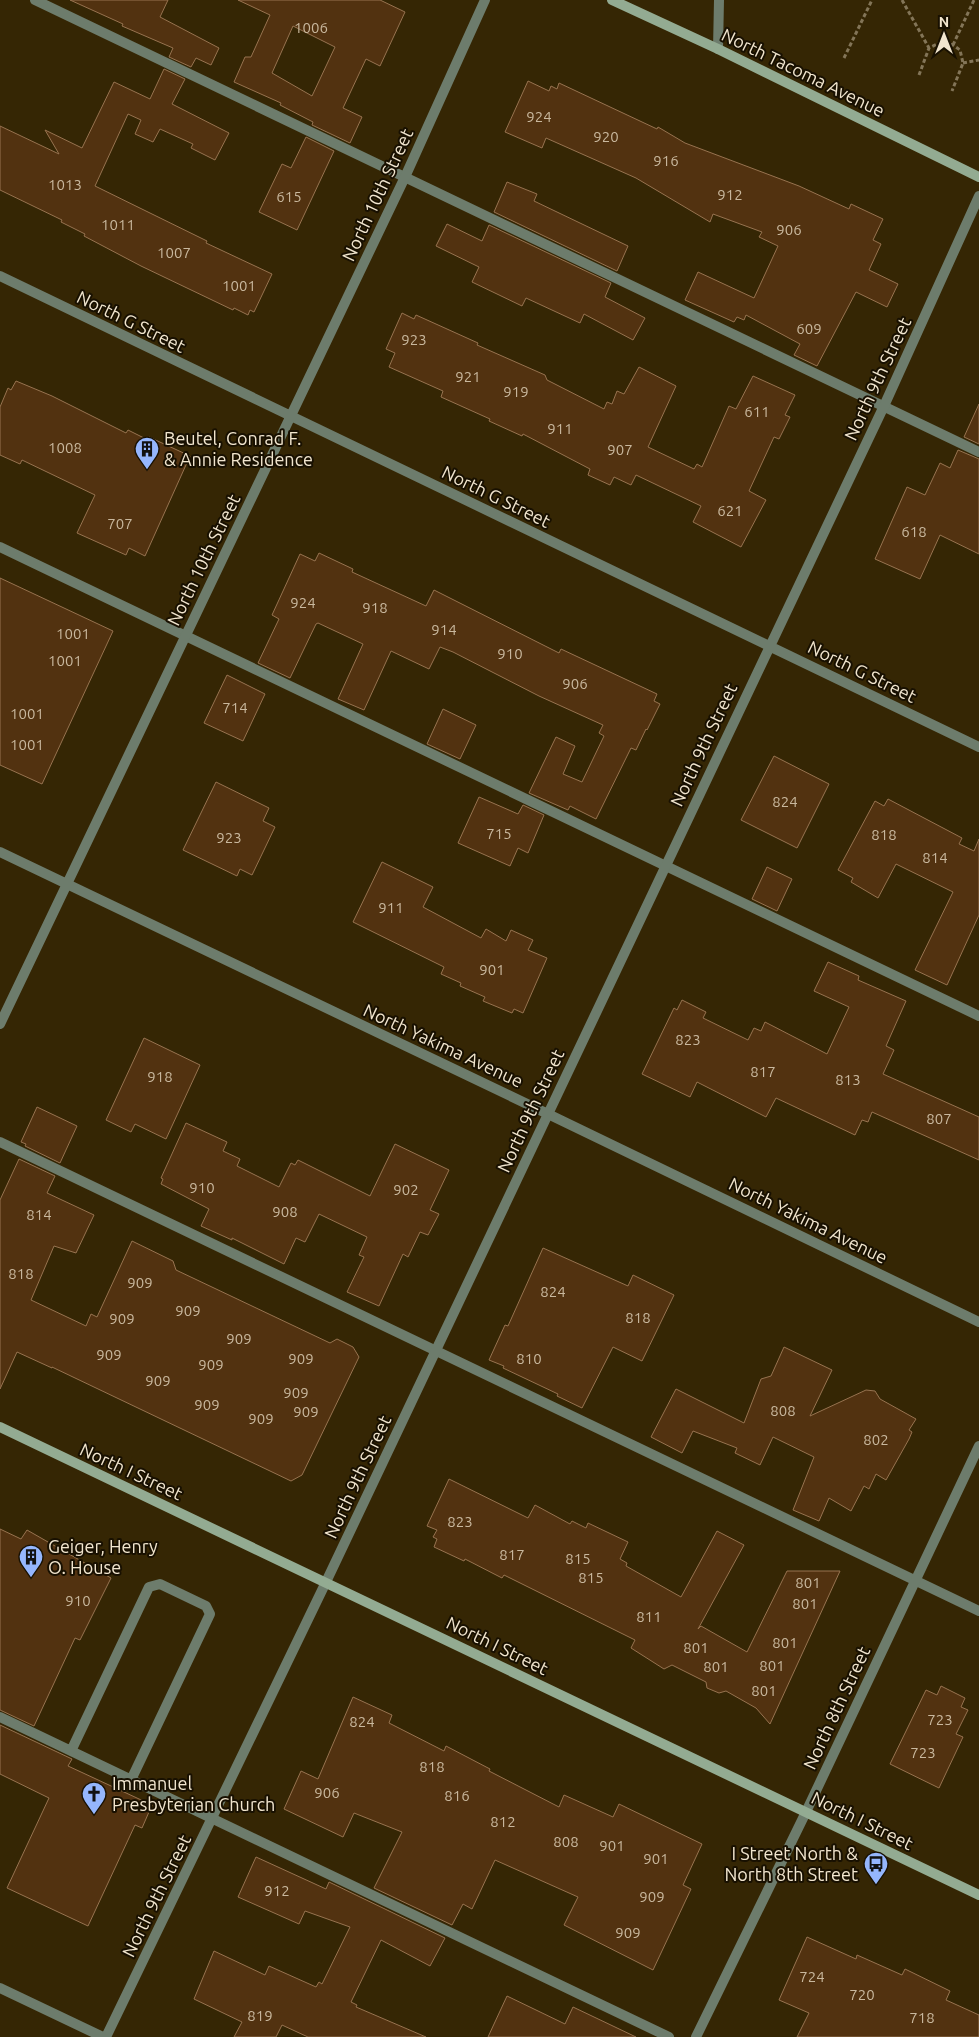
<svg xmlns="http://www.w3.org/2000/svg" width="979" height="2037" font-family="Ubuntu,sans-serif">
<rect width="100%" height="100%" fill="#352604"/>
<path fill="#523210" stroke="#977350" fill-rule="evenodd" d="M 70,0 L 168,0 L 160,17 L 219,48 L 211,65 L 196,58 L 191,67 L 169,57 L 173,48 L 122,26 L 123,24 Z
M 238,0 L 380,0 L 405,12 L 380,66 L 366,59 L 343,108 L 362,117 L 350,143 L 312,125 L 313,122 L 280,105 L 281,103 L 234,82 L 245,57 L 251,57 L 270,15 ZM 293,26 L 335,47 L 312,96 L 272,73 Z
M 164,69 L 185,79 L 172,104 L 229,133 L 215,160 L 191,148 L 193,144 L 160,129 L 153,142 L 135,134 L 141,120 L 128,114 L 95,186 L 207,241 L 206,243 L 272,274 L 254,312 L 250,310 L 248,315 L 234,308 L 233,310 L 141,266 L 84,236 L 85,234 L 61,222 L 62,220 L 0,190 L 0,126 L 59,154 L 45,130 L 82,148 L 114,82 L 150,99 Z
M 528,81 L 549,91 L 551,86 L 557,89 L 559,83 L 657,129 L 658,127 L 685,143 L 799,186 L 849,209 L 851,204 L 883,219 L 873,240 L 881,244 L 869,270 L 898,284 L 887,307 L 856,292 L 817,366 L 794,355 L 800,344 L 746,315 L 744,320 L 737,317 L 734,322 L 685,300 L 698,272 L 754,298 L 778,246 L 759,237 L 762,232 L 713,214 L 710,222 L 636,178 L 546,138 L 542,148 L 505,132 Z
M 306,137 L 334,151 L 297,230 L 259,212 L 282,164 L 291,168 Z
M 507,182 L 537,194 L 534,201 L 628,246 L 617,271 L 494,212 Z
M 447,224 L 482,241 L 489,225 L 611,283 L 605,297 L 645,318 L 633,340 L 584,314 L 580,323 L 526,298 L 522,306 L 472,282 L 479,267 L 436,246 Z
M 402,313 L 414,319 L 416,315 L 478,343 L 477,345 L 545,375 L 547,380 L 604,409 L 607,402 L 612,404 L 617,391 L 624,394 L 639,367 L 676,386 L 648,447 L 694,469 L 697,464 L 702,467 L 729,406 L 736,409 L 753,376 L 795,395 L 785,415 L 790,417 L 779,439 L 774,437 L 749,491 L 766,500 L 741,547 L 693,522 L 701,506 L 636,475 L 631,485 L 614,477 L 610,485 L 588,475 L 590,469 L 523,434 L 522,436 L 489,421 L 490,419 L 441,397 L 443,391 L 389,367 L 395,353 L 386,349 Z
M 16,381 L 52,396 L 126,433 L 128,430 L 148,440 L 149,437 L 190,456 L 145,556 L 129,548 L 126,555 L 77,533 L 95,495 L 22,460 L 20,464 L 0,455 L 0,407 L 8,388 L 11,390 Z
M 979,404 L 979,444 L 964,437 Z
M 958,450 L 979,459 L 979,554 L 940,535 L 920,579 L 875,559 L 907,487 L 925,495 L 940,463 L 950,468 Z
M 319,553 L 353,569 L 352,572 L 426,606 L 434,590 L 559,653 L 561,649 L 657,694 L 654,701 L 660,704 L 647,730 L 646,729 L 636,750 L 631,748 L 596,819 L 570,806 L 568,810 L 529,793 L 556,737 L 575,746 L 563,774 L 582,782 L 604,736 L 599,733 L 603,725 L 539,696 L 453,652 L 440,647 L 429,669 L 391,651 L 364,710 L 338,699 L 363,644 L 318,623 L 316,624 L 290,678 L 258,663 L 279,619 L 272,615 L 300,554 L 315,561 Z
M 0,578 L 113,631 L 42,784 L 0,765 Z
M 227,675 L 265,694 L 243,741 L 204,723 Z
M 443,709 L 476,725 L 460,759 L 427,744 Z
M 774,756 L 829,784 L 797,848 L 741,820 Z
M 216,782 L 269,808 L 263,821 L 275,827 L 252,875 L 240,869 L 237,876 L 183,850 Z
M 479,797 L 518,814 L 523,805 L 544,815 L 528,853 L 518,848 L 510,866 L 458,843 Z
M 888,799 L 962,838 L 959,844 L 974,851 L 979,839 L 979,915 L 947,985 L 915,970 L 953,892 L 896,864 L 878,898 L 851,882 L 853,878 L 838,870 L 875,801 L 884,806 Z
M 382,862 L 433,887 L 423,907 L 481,938 L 486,929 L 506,941 L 511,930 L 533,940 L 528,950 L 547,958 L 523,1013 L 514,1009 L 512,1013 L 483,1001 L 485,997 L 460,986 L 461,983 L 441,974 L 444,967 L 353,922 Z
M 767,867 L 792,879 L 777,911 L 752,899 Z
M 828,962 L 859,976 L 858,980 L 906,1001 L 886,1046 L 894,1050 L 883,1074 L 979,1117 L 979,1160 L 872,1112 L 868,1122 L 862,1120 L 855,1135 L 776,1098 L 766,1117 L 697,1082 L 690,1097 L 642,1074 L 674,1008 L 677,1010 L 682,1000 L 706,1012 L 703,1018 L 748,1040 L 754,1028 L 761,1031 L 765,1022 L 827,1054 L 849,1007 L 814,991 Z
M 144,1038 L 200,1065 L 166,1139 L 135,1124 L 131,1132 L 106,1120 Z
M 37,1107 L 77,1126 L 60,1163 L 25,1146 L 26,1144 L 21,1142 Z
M 186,1123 L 227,1142 L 223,1151 L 240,1159 L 237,1166 L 279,1187 L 291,1163 L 295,1165 L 298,1160 L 370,1196 L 395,1144 L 449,1170 L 430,1210 L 439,1214 L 428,1235 L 420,1232 L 408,1257 L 403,1254 L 379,1306 L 347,1292 L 364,1257 L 359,1255 L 367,1237 L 319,1214 L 305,1242 L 296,1238 L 284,1264 L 232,1238 L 232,1240 L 201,1226 L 209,1209 L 161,1184 L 163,1179 L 161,1178 Z
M 19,1159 L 55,1176 L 47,1193 L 94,1215 L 76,1253 L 54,1246 L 31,1300 L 86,1326 L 91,1314 L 97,1317 L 132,1241 L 173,1261 L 176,1270 L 330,1343 L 337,1339 L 353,1347 L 359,1357 L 302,1475 L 291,1481 L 52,1367 L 52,1368 L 17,1352 L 0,1389 L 0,1200 Z
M 543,1248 L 628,1286 L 633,1275 L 674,1295 L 642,1361 L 613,1347 L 582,1408 L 557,1396 L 558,1394 L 503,1368 L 504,1366 L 489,1360 L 505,1325 L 508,1326 Z
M 784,1347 L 832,1370 L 810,1416 L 866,1390 L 875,1391 L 880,1399 L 916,1419 L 909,1430 L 912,1432 L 909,1439 L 886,1480 L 876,1474 L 869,1489 L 864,1486 L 851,1511 L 829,1498 L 819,1521 L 793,1510 L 814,1457 L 773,1437 L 760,1465 L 735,1453 L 737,1448 L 693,1431 L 682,1453 L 651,1437 L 676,1389 L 744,1423 L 761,1379 L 771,1376 Z
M 449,1479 L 528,1518 L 535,1505 L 570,1524 L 572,1521 L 586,1528 L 588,1523 L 628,1542 L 620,1559 L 627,1563 L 626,1566 L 681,1597 L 717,1531 L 744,1545 L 698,1629 L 701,1626 L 747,1652 L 787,1571 L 840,1571 L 770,1724 L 756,1708 L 726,1691 L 719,1693 L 707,1688 L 706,1682 L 672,1665 L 664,1669 L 631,1648 L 635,1640 L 504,1575 L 502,1578 L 465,1559 L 464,1561 L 434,1547 L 437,1539 L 433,1537 L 437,1530 L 427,1526 Z
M 0,1529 L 21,1539 L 27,1530 L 111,1578 L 80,1640 L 75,1638 L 34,1726 L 0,1710 Z
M 941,1686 L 965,1698 L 961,1707 L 968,1710 L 956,1734 L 963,1737 L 939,1788 L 890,1764 L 926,1690 L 937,1695 Z
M 353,1697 L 392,1715 L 389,1723 L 444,1751 L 446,1746 L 490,1769 L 489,1771 L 559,1807 L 564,1795 L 613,1817 L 619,1804 L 702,1844 L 683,1885 L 691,1889 L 653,1970 L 564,1925 L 578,1897 L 495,1860 L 472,1909 L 463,1904 L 452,1925 L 374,1888 L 402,1832 L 354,1813 L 343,1837 L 284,1809 L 301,1771 L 318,1779 Z
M 0,1725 L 72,1759 L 68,1766 L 152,1805 L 142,1828 L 135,1825 L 88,1926 L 7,1888 L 49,1798 L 0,1774 Z
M 256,1857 L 326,1889 L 329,1882 L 445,1938 L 430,1966 L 381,1940 L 351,2002 L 357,2005 L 356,2007 L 426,2037 L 308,2037 L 282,2025 L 276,2037 L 234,2037 L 242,2022 L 194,1999 L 214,1951 L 265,1975 L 269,1966 L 316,1987 L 319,1982 L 322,1984 L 350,1927 L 305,1911 L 299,1924 L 238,1897 Z
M 807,1937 L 856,1959 L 857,1955 L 902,1975 L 905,1969 L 950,1991 L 946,2000 L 979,2015 L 979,2037 L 797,2037 L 809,2013 L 779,2000 Z
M 507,1996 L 565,2024 L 573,2007 L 636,2037 L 488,2037 Z"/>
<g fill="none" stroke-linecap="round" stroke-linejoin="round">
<path stroke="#837558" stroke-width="3" stroke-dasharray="4 2.5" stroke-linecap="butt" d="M 902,0 L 929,48
M 953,45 L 974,0
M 844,58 L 872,0
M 963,63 L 979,60
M 919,75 L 929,48 L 941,42 L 953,45 L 960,50 L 963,63 L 952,91"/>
<path stroke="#6d7c6c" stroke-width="10" d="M 35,0 L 979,452
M 0,547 L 979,1016
M 0,1142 L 979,1611
M 0,1717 L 669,2037
M 71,1751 L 149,1587 L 160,1584 L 206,1606 L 210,1614 L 131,1780"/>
<path stroke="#6d7c6c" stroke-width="10" d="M 718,49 L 719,0
M 0,276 L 979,747
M 0,852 L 548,1114 L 979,1322
M 0,1024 L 405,177 L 485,0
M 0,1988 L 103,2037
M 106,2037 L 326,1582 L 884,406 L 979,196
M 696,2037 L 806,1812 L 979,1446"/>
<path stroke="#93ab92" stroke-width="10" d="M 612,0 L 718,49 L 979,177
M 0,1427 L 979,1895"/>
</g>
<defs>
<symbol id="building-pin" viewBox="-11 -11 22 30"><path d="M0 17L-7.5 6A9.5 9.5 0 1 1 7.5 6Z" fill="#95b6fd" stroke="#181001"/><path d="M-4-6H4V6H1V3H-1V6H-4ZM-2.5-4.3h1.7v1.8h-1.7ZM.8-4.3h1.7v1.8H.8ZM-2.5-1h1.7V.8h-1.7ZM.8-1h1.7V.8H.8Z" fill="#111"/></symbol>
<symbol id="church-pin" viewBox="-11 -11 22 30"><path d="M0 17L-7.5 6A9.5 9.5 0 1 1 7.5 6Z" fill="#95b6fd" stroke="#181001"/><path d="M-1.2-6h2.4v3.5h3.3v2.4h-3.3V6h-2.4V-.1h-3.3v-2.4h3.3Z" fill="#111"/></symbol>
<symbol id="bus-pin" viewBox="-11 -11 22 30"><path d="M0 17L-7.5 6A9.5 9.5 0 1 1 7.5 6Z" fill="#95b6fd" stroke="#181001"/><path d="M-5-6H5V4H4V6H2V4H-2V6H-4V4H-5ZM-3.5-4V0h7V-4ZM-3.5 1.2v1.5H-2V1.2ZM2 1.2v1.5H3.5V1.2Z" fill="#111"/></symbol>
</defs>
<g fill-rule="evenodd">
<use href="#building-pin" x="133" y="435" width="28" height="38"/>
<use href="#building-pin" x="17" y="1543" width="28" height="38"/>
<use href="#church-pin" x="80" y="1780" width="28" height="38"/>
<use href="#bus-pin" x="862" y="1850" width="28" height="38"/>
</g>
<g text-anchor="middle" stroke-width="4" stroke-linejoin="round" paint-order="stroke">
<g font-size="15" fill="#c9b89e">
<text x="311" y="33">1006</text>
<text x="539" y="122">924</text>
<text x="606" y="142">920</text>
<text x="666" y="166">916</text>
<text x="65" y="190">1013</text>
<text x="730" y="200">912</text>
<text x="289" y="202">615</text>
<text x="118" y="230">1011</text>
<text x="789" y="235">906</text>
<text x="174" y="258">1007</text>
<text x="239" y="291">1001</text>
<text x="809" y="334">609</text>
<text x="414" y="345">923</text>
<text x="468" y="382">921</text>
<text x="516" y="397">919</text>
<text x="757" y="417">611</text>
<text x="560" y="434">911</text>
<text x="65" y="453">1008</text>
<text x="620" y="455">907</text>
<text x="730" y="516">621</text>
<text x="120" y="529">707</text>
<text x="914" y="537">618</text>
<text x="303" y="608">924</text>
<text x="375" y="613">918</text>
<text x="444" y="635">914</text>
<text x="73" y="639">1001</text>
<text x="510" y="659">910</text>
<text x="65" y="666">1001</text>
<text x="575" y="689">906</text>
<text x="235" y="713">714</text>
<text x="27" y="719">1001</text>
<text x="27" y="750">1001</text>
<text x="785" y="807">824</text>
<text x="499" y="839">715</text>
<text x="884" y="840">818</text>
<text x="229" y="843">923</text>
<text x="935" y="863">814</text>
<text x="391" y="913">911</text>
<text x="492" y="975">901</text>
<text x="688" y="1045">823</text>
<text x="763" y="1077">817</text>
<text x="160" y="1082">918</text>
<text x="848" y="1085">813</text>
<text x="939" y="1124">807</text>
<text x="202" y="1193">910</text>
<text x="406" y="1195">902</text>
<text x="285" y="1217">908</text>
<text x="39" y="1220">814</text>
<text x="21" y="1279">818</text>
<text x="140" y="1288">909</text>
<text x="553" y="1297">824</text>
<text x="188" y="1316">909</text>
<text x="638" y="1323">818</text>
<text x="122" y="1324">909</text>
<text x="239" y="1344">909</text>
<text x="109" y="1360">909</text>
<text x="301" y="1364">909</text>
<text x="529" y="1364">810</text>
<text x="211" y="1370">909</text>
<text x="158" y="1386">909</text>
<text x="296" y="1398">909</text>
<text x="207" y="1410">909</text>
<text x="783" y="1416">808</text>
<text x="306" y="1417">909</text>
<text x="261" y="1424">909</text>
<text x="876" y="1445">802</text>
<text x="460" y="1527">823</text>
<text x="512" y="1560">817</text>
<text x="578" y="1564">815</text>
<text x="591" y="1583">815</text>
<text x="808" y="1588">801</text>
<text x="78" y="1606">910</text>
<text x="805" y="1609">801</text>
<text x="649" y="1622">811</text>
<text x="785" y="1648">801</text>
<text x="696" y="1653">801</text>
<text x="772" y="1671">801</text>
<text x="716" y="1672">801</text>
<text x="764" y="1696">801</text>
<text x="940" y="1725">723</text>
<text x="362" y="1727">824</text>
<text x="923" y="1758">723</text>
<text x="432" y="1772">818</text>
<text x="327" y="1798">906</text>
<text x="457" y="1801">816</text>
<text x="503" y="1827">812</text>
<text x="566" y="1847">808</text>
<text x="612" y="1851">901</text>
<text x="656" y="1864">901</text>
<text x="277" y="1896">912</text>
<text x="652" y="1902">909</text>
<text x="628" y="1938">909</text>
<text x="812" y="1982">724</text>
<text x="862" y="2000">720</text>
<text x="260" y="2021">819</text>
<text x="922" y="2023">718</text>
</g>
<g font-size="18" fill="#f1e5ce" stroke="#181001">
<text transform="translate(803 73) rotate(26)" y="6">North Tacoma Avenue</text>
<text transform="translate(378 195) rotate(-65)" y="6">North 10th Street</text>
<text transform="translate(131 322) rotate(26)" y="6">North G Street</text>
<text transform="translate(878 379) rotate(-65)" y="6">North 9th Street</text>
<text transform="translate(496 497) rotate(26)" y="6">North G Street</text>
<text transform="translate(204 560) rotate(-64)" y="6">North 10th Street</text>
<text transform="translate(862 672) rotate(26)" y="6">North G Street</text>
<text transform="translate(704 745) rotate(-65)" y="6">North 9th Street</text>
<text transform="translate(443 1046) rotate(25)" y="6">North Yakima Avenue</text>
<text transform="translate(531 1111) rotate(-65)" y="6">North 9th Street</text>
<text transform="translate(808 1221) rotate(26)" y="6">North Yakima Avenue</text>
<text transform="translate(131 1472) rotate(25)" y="6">North I Street</text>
<text transform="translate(358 1477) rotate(-65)" y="6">North 9th Street</text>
<text transform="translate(497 1646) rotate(26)" y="6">North I Street</text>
<text transform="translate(837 1708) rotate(-65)" y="6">North 8th Street</text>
<text transform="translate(862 1821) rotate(26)" y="6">North I Street</text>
<text transform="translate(157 1896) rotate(-64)" y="6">North 9th Street</text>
</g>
<g font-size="18" fill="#f1e5ce" stroke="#181001" text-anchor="start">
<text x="164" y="445">Beutel, Conrad F.<tspan x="164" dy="21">&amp; Annie Residence</tspan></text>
<text x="48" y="1553">Geiger, Henry<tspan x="48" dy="21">O. House</tspan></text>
<text x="112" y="1790">Immanuel<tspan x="112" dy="21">Presbyterian Church</tspan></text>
<text x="858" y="1860" text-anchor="end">I Street North &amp;<tspan x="858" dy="21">North 8th Street</tspan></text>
</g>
</g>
<g transform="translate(944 35)" stroke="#181001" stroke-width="4" paint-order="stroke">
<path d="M0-4L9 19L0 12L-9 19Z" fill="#f1e5ce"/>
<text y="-8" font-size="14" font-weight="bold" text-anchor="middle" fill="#f1e5ce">N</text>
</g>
</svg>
